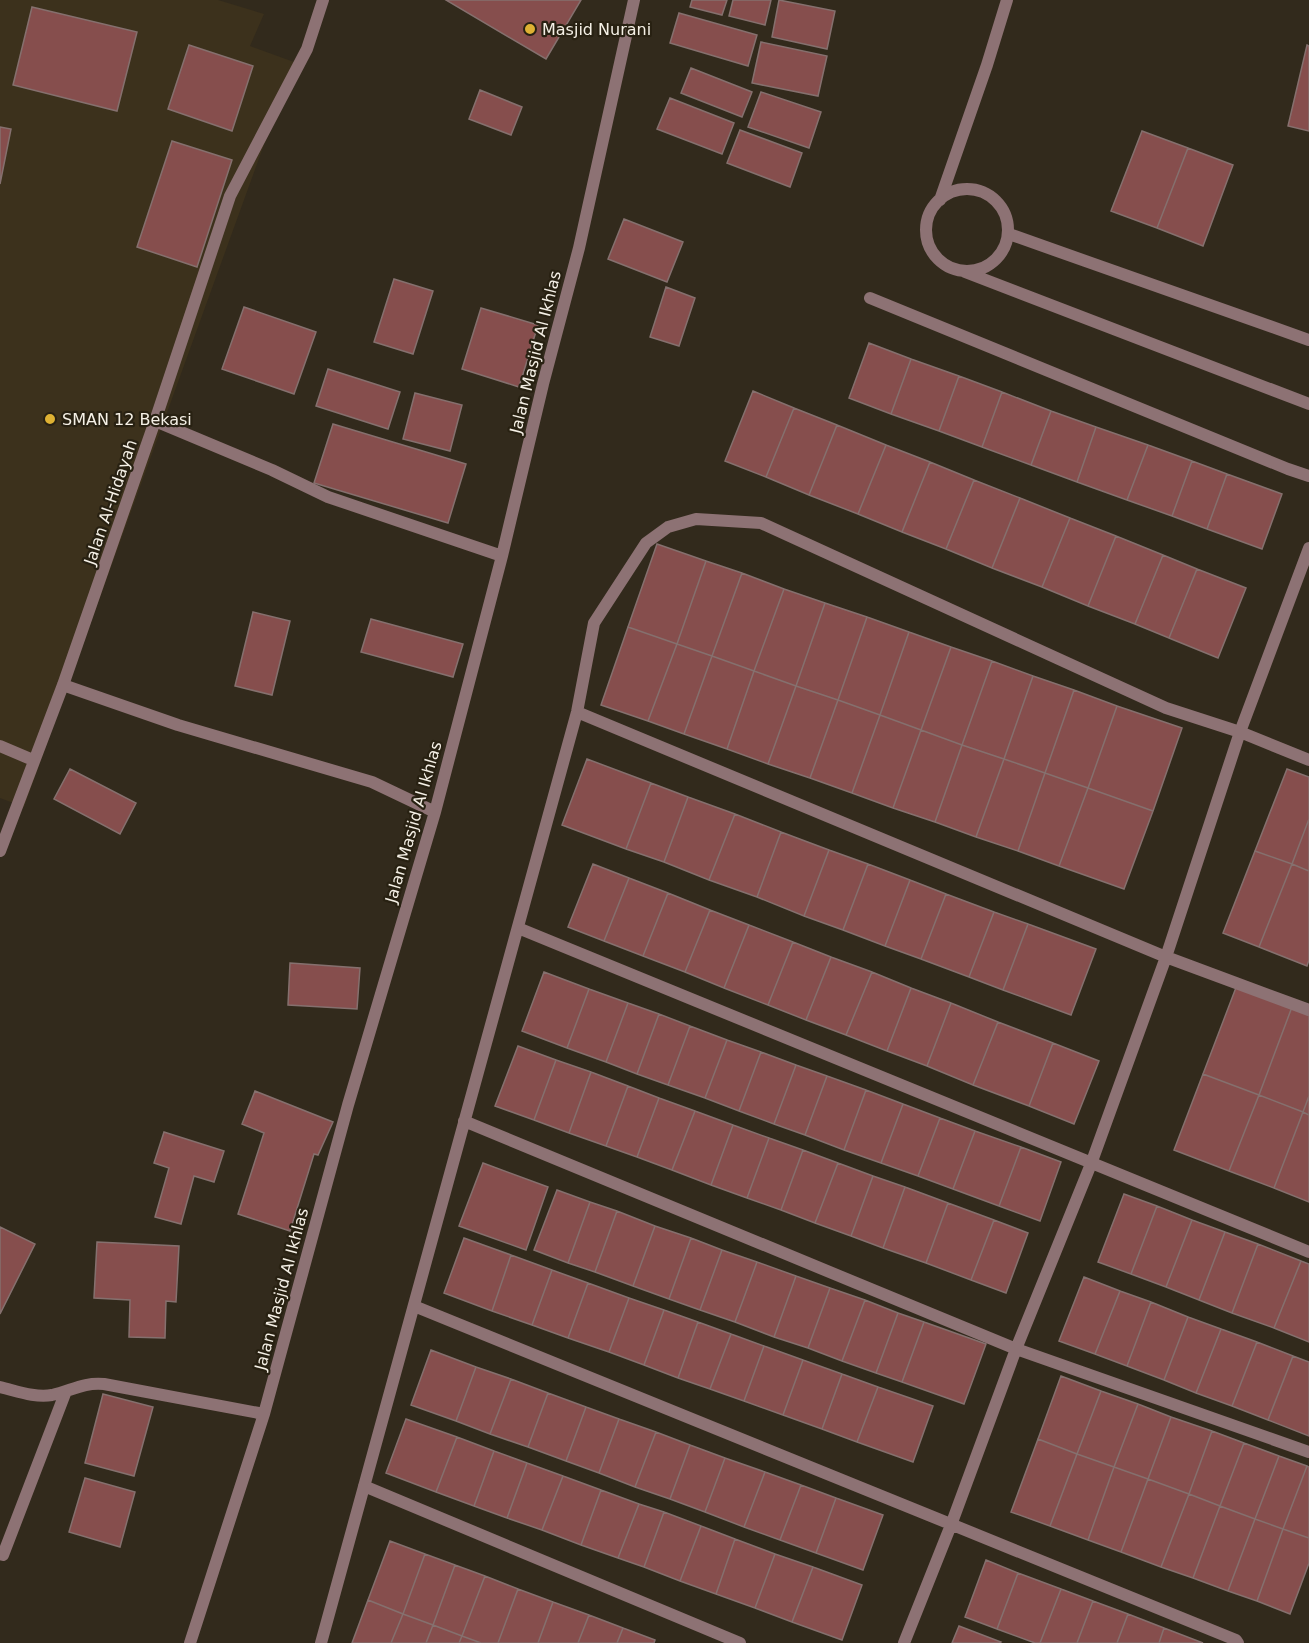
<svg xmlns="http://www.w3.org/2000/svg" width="1309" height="1643" font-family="'DejaVu Sans',sans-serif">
<rect width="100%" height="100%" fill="#322a1c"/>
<path fill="#3c311c" d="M 0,0 L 218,0 L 264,14 L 250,46 L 294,62 L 24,807 L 0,798 Z"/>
<path fill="#864e4d" stroke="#85706e" stroke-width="1.5" d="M 446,0 L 581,0 L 546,59 Z
M 692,0 L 727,0 L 722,15 L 690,7 Z
M 733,0 L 771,0 L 765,25 L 729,16 Z
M 779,0 L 835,11 L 827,49 L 772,37 Z
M 32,7 L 137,32 L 117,111 L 13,85 Z
M 679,13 L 757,35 L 748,66 L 670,43 Z
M 761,42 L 827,56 L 818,96 L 752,83 Z
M 189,45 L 253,66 L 232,131 L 168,109 Z
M 1307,45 L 1309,46 L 1309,131 L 1288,126 Z
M 691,68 L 752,92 L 742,117 L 681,93 Z
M 480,90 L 522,107 L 511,135 L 469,119 Z
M 761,92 L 821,112 L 809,148 L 748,127 Z
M 670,98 L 734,123 L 722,154 L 657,129 Z
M 0,127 L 11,129 L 0,184 Z
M 740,130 L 802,153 L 790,187 L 727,163 Z
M 1142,131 L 1188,148 L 1157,228 L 1111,211 Z
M 172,141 L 232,160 L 197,267 L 137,247 Z
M 1188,148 L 1233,165 L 1203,246 L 1157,228 Z
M 624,219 L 683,242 L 667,282 L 608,259 Z
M 394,279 L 433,291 L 413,354 L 374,342 Z
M 666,287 L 695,298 L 679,346 L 650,337 Z
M 244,307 L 316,332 L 294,394 L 222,369 Z
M 481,308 L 538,325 L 519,387 L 462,369 Z
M 869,343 L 911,359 L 891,414 L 849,398 Z
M 911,359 L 959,376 L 939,431 L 891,414 Z
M 328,369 L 400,392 L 388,429 L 316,406 Z
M 959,376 L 1002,392 L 982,447 L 939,431 Z
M 753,391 L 794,408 L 766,477 L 725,461 Z
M 1002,392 L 1051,411 L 1031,465 L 982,447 Z
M 415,393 L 462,405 L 450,451 L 403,439 Z
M 794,408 L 837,425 L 809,495 L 766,477 Z
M 1051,411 L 1096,427 L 1077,482 L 1031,465 Z
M 333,424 L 466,464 L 448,523 L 314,483 Z
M 837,425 L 886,445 L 858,514 L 809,495 Z
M 1096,427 L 1148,445 L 1127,500 L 1077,482 Z
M 886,445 L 930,462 L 902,532 L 858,514 Z
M 1148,445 L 1192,461 L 1172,516 L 1127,500 Z
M 1192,461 L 1227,474 L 1207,529 L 1172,516 Z
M 930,462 L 974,480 L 946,549 L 902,532 Z
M 1227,474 L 1282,494 L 1262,549 L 1207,529 Z
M 974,480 L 1020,498 L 992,568 L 946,549 Z
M 1020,498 L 1070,518 L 1042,587 L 992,568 Z
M 1070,518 L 1116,536 L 1088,606 L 1042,587 Z
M 1116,536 L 1163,555 L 1135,624 L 1088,606 Z
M 657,544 L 706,561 L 677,644 L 628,627 Z
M 1163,555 L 1197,569 L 1169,638 L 1135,624 Z
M 706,561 L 742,573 L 712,656 L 677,644 Z
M 1197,569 L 1246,588 L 1218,658 L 1169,638 Z
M 742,573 L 784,589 L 754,671 L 712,656 Z
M 784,589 L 825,603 L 796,686 L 754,671 Z
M 825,603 L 867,617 L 838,700 L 796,686 Z
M 253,612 L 290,621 L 272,695 L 235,686 Z
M 867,617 L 909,632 L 880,715 L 838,700 Z
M 371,619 L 463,644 L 453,677 L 361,652 Z
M 628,627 L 677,644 L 648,721 L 601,705 Z
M 909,632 L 951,647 L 921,730 L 880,715 Z
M 677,644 L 712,656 L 684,734 L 648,721 Z
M 951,647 L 992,661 L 962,745 L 921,730 Z
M 712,656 L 754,671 L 727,749 L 684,734 Z
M 992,661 L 1033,676 L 1004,759 L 962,745 Z
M 754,671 L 796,686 L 768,764 L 727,749 Z
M 1033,676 L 1074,690 L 1045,773 L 1004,759 Z
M 796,686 L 838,700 L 810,778 L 768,764 Z
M 1074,690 L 1117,706 L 1088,788 L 1045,773 Z
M 838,700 L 880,715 L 852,793 L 810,778 Z
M 1117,706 L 1182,728 L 1153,811 L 1088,788 Z
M 880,715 L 921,730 L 893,808 L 852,793 Z
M 921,730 L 962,745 L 935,822 L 893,808 Z
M 962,745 L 1004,759 L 976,837 L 935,822 Z
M 587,759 L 651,783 L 626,849 L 562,825 Z
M 1004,759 L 1045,773 L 1018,851 L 976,837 Z
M 70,769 L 136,803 L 120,834 L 54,799 Z
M 1287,769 L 1309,777 L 1309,819 L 1292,864 L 1255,851 Z
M 1045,773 L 1088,788 L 1059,866 L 1018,851 Z
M 651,783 L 688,797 L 664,862 L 626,849 Z
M 1088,788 L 1153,811 L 1124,889 L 1059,866 Z
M 688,797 L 735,814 L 709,880 L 664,862 Z
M 735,814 L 781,832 L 757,897 L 709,880 Z
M 1309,819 L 1309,871 L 1292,864 Z
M 781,832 L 829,850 L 804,916 L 757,897 Z
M 829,850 L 868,864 L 843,930 L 804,916 Z
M 1255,851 L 1292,864 L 1259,947 L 1223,933 Z
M 593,864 L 629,878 L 604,941 L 568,927 Z
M 868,864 L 910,880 L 885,946 L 843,930 Z
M 1292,864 L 1309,871 L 1309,960 L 1307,966 L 1259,947 Z
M 629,878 L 668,893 L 643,956 L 604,941 Z
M 910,880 L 946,894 L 921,959 L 885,946 Z
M 668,893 L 710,910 L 685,972 L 643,956 Z
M 946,894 L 994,912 L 969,977 L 921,959 Z
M 710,910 L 749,925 L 724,988 L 685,972 Z
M 994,912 L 1028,924 L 1003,990 L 969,977 Z
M 1028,924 L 1096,949 L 1071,1015 L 1003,990 Z
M 749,925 L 793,942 L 768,1005 L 724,988 Z
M 793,942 L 831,957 L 806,1020 L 768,1005 Z
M 831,957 L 872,972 L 846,1035 L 806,1020 Z
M 290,963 L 360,968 L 357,1009 L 288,1005 Z
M 544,972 L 589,989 L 567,1048 L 522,1031 Z
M 872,972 L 911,988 L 887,1051 L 846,1035 Z
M 1237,985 L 1292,1007 L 1259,1095 L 1203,1074 Z
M 911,988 L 951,1003 L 927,1066 L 887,1051 Z
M 589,989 L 628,1003 L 606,1062 L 567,1048 Z
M 628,1003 L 659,1014 L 637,1074 L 606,1062 Z
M 951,1003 L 998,1022 L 973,1085 L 927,1066 Z
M 1292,1007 L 1309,1013 L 1309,1096 L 1303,1112 L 1259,1095 Z
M 659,1014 L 690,1026 L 668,1085 L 637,1074 Z
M 998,1022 L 1053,1043 L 1029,1106 L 973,1085 Z
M 690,1026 L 727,1040 L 705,1098 L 668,1085 Z
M 727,1040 L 761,1052 L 739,1111 L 705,1098 Z
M 1053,1043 L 1099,1061 L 1074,1124 L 1029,1106 Z
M 518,1046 L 556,1060 L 534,1120 L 495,1106 Z
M 761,1052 L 796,1065 L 774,1124 L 739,1111 Z
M 556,1060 L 591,1072 L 569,1133 L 534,1120 Z
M 796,1065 L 827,1076 L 805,1135 L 774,1124 Z
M 591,1072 L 628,1086 L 606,1146 L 569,1133 Z
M 1203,1074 L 1259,1095 L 1229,1171 L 1174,1150 Z
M 827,1076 L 866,1090 L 844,1150 L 805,1135 Z
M 628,1086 L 659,1098 L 637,1157 L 606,1146 Z
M 866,1090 L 903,1104 L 881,1163 L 844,1150 Z
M 255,1091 L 333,1122 L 318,1155 L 314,1154 L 290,1231 L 238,1214 L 264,1133 L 242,1124 Z
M 1259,1095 L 1303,1112 L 1274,1188 L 1229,1171 Z
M 1309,1096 L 1309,1115 L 1303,1112 Z
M 659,1098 L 695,1111 L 672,1170 L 637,1157 Z
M 903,1104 L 940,1118 L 918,1176 L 881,1163 Z
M 695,1111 L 733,1125 L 711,1185 L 672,1170 Z
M 1303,1112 L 1309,1115 L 1309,1202 L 1274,1188 Z
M 940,1118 L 975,1131 L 953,1189 L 918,1176 Z
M 733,1125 L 769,1138 L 747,1198 L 711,1185 Z
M 975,1131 L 1021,1147 L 999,1206 L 953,1189 Z
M 164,1132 L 224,1151 L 214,1182 L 194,1176 L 181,1224 L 155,1217 L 169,1168 L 154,1163 Z
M 769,1138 L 803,1150 L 781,1210 L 747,1198 Z
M 1021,1147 L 1061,1162 L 1040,1221 L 999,1206 Z
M 803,1150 L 838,1163 L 815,1223 L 781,1210 Z
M 483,1163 L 548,1187 L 526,1250 L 459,1226 Z
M 838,1163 L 873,1176 L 851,1236 L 815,1223 Z
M 873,1176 L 905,1187 L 883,1248 L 851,1236 Z
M 905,1187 L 948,1203 L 926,1263 L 883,1248 Z
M 557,1190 L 590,1202 L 568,1263 L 534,1250 Z
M 1124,1194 L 1157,1206 L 1131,1274 L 1098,1262 Z
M 590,1202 L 617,1211 L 595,1272 L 568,1263 Z
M 948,1203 L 994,1220 L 971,1280 L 926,1263 Z
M 1157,1206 L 1192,1220 L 1166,1287 L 1131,1274 Z
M 617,1211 L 655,1226 L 633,1286 L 595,1272 Z
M 994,1220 L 1028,1233 L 1006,1293 L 971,1280 Z
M 1192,1220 L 1225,1232 L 1199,1300 L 1166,1287 Z
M 655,1226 L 691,1238 L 669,1299 L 633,1286 Z
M 0,1227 L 35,1244 L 0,1314 Z
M 1225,1232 L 1258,1244 L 1232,1313 L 1199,1300 Z
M 464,1238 L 511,1255 L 492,1311 L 444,1293 Z
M 691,1238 L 722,1250 L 700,1310 L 669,1299 Z
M 97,1242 L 179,1246 L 176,1302 L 166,1301 L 165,1338 L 129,1337 L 130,1300 L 94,1298 Z
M 1258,1244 L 1301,1261 L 1274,1328 L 1232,1313 Z
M 722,1250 L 757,1262 L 735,1322 L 700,1310 Z
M 511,1255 L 552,1270 L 532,1325 L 492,1311 Z
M 1301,1261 L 1309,1264 L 1309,1342 L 1274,1328 Z
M 757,1262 L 796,1276 L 774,1337 L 735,1322 Z
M 552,1270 L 588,1283 L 568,1338 L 532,1325 Z
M 796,1276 L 830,1288 L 808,1348 L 774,1337 Z
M 1084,1277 L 1120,1291 L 1095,1354 L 1059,1341 Z
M 588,1283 L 629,1298 L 609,1352 L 568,1338 Z
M 830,1288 L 865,1300 L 842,1361 L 808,1348 Z
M 1120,1291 L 1151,1302 L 1127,1366 L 1095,1354 Z
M 629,1298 L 664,1310 L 644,1365 L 609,1352 Z
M 865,1300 L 898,1313 L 876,1373 L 842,1361 Z
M 1151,1302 L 1188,1317 L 1164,1380 L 1127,1366 Z
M 664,1310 L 698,1322 L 678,1378 L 644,1365 Z
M 898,1313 L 924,1322 L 902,1382 L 876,1373 Z
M 1188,1317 L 1221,1329 L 1196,1393 L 1164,1380 Z
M 698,1322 L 731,1334 L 710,1389 L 678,1378 Z
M 924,1322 L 986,1344 L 964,1404 L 902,1382 Z
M 1221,1329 L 1257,1342 L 1232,1406 L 1196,1393 Z
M 731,1334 L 764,1346 L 744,1401 L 710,1389 Z
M 1257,1342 L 1293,1356 L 1268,1420 L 1232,1406 Z
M 764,1346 L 803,1360 L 783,1415 L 744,1401 Z
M 431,1350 L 476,1367 L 456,1421 L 411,1405 Z
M 1293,1356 L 1309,1362 L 1309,1436 L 1268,1420 Z
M 803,1360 L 842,1374 L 822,1429 L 783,1415 Z
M 476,1367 L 511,1379 L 490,1434 L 456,1421 Z
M 842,1374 L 878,1387 L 857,1442 L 822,1429 Z
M 1061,1376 L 1101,1391 L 1077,1454 L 1038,1439 Z
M 511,1379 L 548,1393 L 528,1447 L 490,1434 Z
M 878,1387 L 933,1406 L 913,1462 L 857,1442 Z
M 1101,1391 L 1138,1404 L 1114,1467 L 1077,1454 Z
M 548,1393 L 586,1407 L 566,1461 L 528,1447 Z
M 103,1394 L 153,1407 L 134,1476 L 85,1463 Z
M 1138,1404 L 1171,1417 L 1148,1479 L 1114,1467 Z
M 586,1407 L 619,1419 L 599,1473 L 566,1461 Z
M 1171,1417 L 1212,1431 L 1189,1494 L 1148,1479 Z
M 406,1419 L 457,1437 L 436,1492 L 386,1473 Z
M 619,1419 L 656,1432 L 635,1487 L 599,1473 Z
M 1212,1431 L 1244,1443 L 1220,1506 L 1189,1494 Z
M 656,1432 L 690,1445 L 670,1499 L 635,1487 Z
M 457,1437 L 494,1451 L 474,1506 L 436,1492 Z
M 1038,1439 L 1077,1454 L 1050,1526 L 1011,1512 Z
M 1244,1443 L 1279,1456 L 1255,1519 L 1220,1506 Z
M 690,1445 L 725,1458 L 705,1512 L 670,1499 Z
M 494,1451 L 527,1463 L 507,1518 L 474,1506 Z
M 1077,1454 L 1114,1467 L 1088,1540 L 1050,1526 Z
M 1279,1456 L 1307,1466 L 1283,1529 L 1255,1519 Z
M 725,1458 L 765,1472 L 744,1527 L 705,1512 Z
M 527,1463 L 563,1476 L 542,1530 L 507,1518 Z
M 1307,1466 L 1309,1467 L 1309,1538 L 1283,1529 Z
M 1114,1467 L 1148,1479 L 1121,1552 L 1088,1540 Z
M 765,1472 L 801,1485 L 780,1540 L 744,1527 Z
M 563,1476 L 601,1490 L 581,1545 L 542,1530 Z
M 85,1478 L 135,1492 L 120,1547 L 69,1532 Z
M 1148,1479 L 1189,1494 L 1161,1567 L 1121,1552 Z
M 801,1485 L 836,1498 L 816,1553 L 780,1540 Z
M 601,1490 L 639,1504 L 618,1558 L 581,1545 Z
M 1189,1494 L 1220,1506 L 1193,1578 L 1161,1567 Z
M 836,1498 L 883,1515 L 863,1570 L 816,1553 Z
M 639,1504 L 664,1512 L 644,1567 L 618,1558 Z
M 1220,1506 L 1255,1519 L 1228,1591 L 1193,1578 Z
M 664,1512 L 701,1526 L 680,1581 L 644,1567 Z
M 1255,1519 L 1283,1529 L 1257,1601 L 1228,1591 Z
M 701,1526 L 735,1539 L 716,1594 L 680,1581 Z
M 1283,1529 L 1309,1538 L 1309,1563 L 1290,1614 L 1257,1601 Z
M 735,1539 L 775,1554 L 755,1608 L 716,1594 Z
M 390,1541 L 425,1554 L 403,1614 L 368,1600 Z
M 425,1554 L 455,1565 L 433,1625 L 403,1614 Z
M 775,1554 L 813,1567 L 792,1622 L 755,1608 Z
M 986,1560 L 1018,1573 L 997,1629 L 965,1617 Z
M 455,1565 L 485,1576 L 462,1636 L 433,1625 Z
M 813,1567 L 862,1585 L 842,1640 L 792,1622 Z
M 1018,1573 L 1061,1589 L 1040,1643 L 1035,1643 L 997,1629 Z
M 485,1576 L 518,1589 L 498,1643 L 481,1643 L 462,1636 Z
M 518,1589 L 553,1602 L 538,1643 L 498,1643 Z
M 1061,1589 L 1093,1601 L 1077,1643 L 1040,1643 Z
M 368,1600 L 403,1614 L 391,1643 L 352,1643 Z
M 1093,1601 L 1128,1614 L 1117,1643 L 1077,1643 Z
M 553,1602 L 589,1615 L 578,1643 L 538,1643 Z
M 403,1614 L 433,1625 L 426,1643 L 391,1643 Z
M 1128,1614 L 1164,1628 L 1159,1643 L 1117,1643 Z
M 589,1615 L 623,1628 L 617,1643 L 578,1643 Z
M 433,1625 L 462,1636 L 459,1643 L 426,1643 Z
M 959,1626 L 1001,1642 L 1000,1643 L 952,1643 Z
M 623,1628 L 655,1640 L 654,1643 L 617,1643 Z
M 1164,1628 L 1203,1643 L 1159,1643 Z
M 462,1636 L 481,1643 L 459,1643 Z"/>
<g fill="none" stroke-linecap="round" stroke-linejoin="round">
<path stroke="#8d7274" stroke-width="12" d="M926 230a41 41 0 1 1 82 0a41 41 0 1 1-82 0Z
M 940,200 L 987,65 L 1007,0
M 1009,234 L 1309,340
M 965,272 L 1309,404
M 870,298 L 1288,469 L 1309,476
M 155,421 L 272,470 L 328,497 L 502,556
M 63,685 L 178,725 L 372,782 L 435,812
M 577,712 L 1166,957 L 1309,1010
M 0,746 L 33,760
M 0,851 L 63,685 L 155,421 L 230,196 L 307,49 L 323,0
M 518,928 L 1309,1252
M 464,1121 L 1016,1349 L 1309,1452
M 414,1306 L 1236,1640 L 1238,1643
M 0,1387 C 17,1391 35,1398 52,1395 C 71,1391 83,1382 104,1384 L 264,1414
M 364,1486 L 740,1643
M 3,1555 L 66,1391
M 190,1643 L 264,1414 L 348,1105 L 435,812 L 502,556 L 543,384 L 579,248 L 634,0
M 321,1643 L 577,712 L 594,623 L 646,543 L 668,527 L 696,519 L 761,523 L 1166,708 L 1240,732 L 1309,760
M 904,1643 L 951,1525 L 1016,1349 L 1091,1164 L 1166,957 L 1240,732 L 1309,548"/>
</g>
<g fill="#deb133" stroke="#282112" stroke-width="2">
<circle cx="530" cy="29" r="6"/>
<circle cx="50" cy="419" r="6"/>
</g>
<g text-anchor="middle" stroke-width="4.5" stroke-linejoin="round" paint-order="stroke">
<g font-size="16" fill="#f5f0e6" stroke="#282112" text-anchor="start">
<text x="542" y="35">Masjid Nurani</text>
<text x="62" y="425">SMAN 12 Bekasi</text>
</g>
<g font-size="16" fill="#f5f0e6" stroke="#282112">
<text transform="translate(535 352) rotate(-76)" y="6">Jalan Masjid Al Ikhlas</text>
<text transform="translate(110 502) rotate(-71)" y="6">Jalan Al-Hidayah</text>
<text transform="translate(413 822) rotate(-74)" y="6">Jalan Masjid Al Ikhlas</text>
<text transform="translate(281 1289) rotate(-75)" y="6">Jalan Masjid Al Ikhlas</text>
</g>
</g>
</svg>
